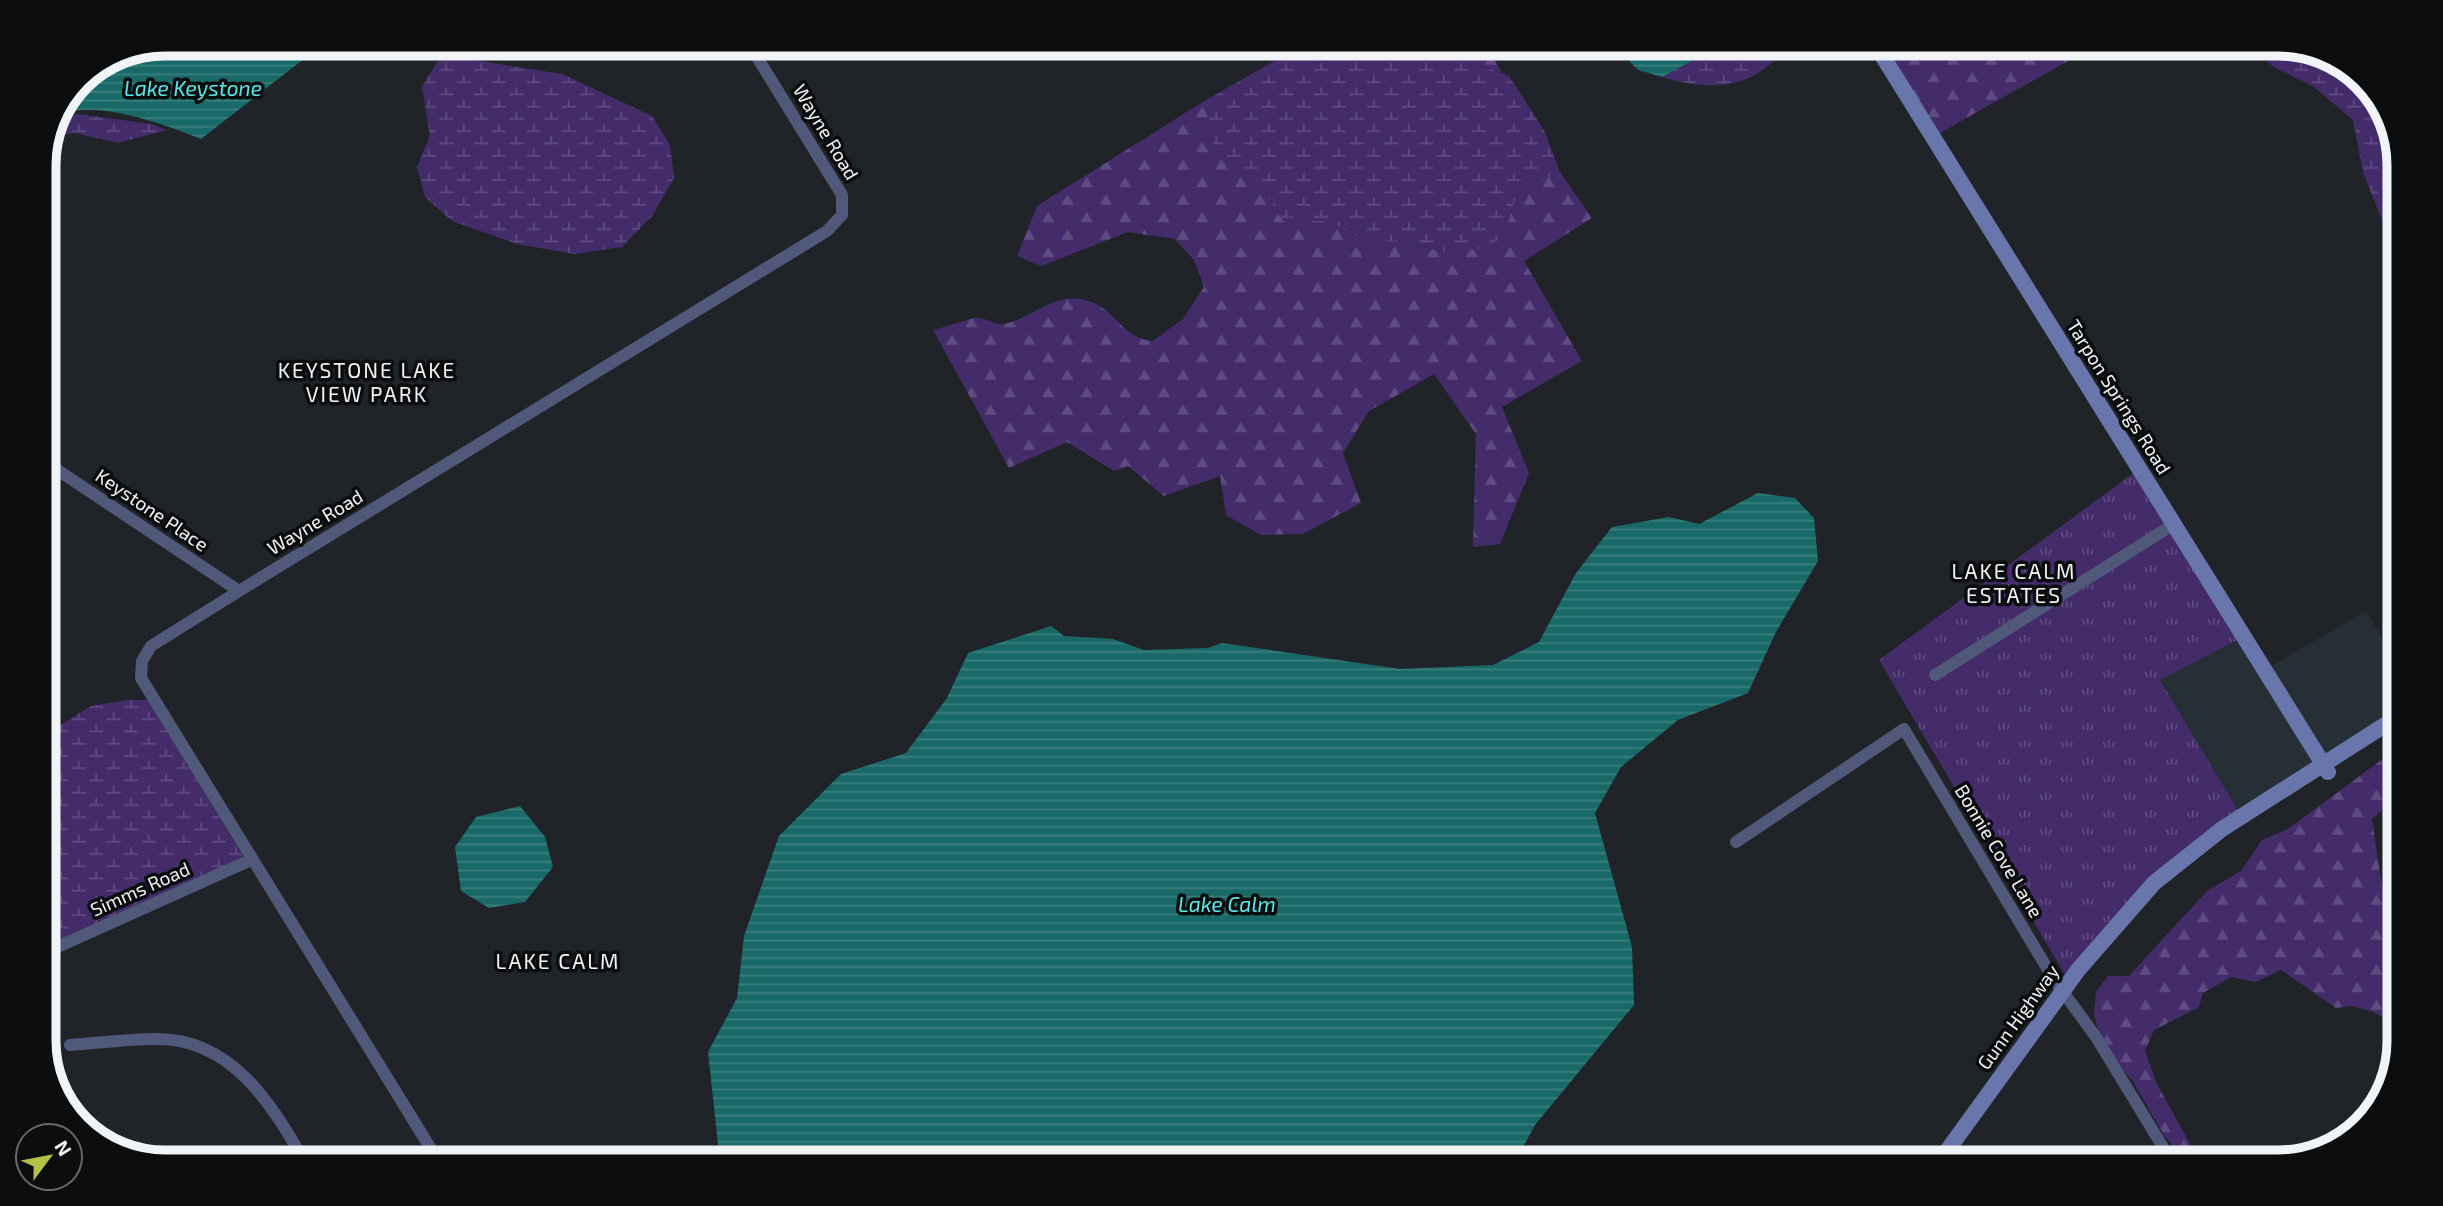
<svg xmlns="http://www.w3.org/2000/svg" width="2443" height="1206" font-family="'Exo 2',sans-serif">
<defs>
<pattern id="grass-tufts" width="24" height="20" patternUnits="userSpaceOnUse" patternTransform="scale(1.75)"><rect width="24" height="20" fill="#442c6b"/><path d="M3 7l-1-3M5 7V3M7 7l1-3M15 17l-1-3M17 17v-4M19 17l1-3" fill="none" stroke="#5f4b81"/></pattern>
<pattern id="forest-firs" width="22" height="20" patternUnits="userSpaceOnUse" patternTransform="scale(1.75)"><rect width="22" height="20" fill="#442c6b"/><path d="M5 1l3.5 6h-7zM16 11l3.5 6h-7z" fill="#5f4b81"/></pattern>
<pattern id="wetland-marsh" width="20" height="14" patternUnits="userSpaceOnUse" patternTransform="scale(1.75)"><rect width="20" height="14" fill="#442c6b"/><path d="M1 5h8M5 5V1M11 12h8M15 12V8" fill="none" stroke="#5f4b81"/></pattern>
<pattern id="water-rules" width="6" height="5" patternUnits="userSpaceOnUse" patternTransform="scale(1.75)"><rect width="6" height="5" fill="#196968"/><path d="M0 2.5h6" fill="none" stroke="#3b7f7e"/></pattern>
</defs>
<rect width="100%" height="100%" fill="#202428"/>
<path fill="#262e36" d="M 2366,611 L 2399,667 L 2399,711 L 2325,756 L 2271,666 Z
M 2239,639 L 2316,762 L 2239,812 L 2160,680 Z"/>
<path fill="url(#grass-tufts)" d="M 2135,472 L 2167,523 L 1928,674 L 1933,682 L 2172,531 L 2239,639 L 2160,680 L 2239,812 L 2067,978 L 1879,660 Z"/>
<path fill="url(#forest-firs)" d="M 1304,44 L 1486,44 L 1502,73 L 1434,48 L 1374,51 L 1319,63 L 1285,55 Z
M 1882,44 L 2098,44 L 1938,134 Z
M 1206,100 L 1214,148 L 1270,200 L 1283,221 L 1329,221 L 1364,239 L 1405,242 L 1445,252 L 1505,237 C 1514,191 1518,191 1560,172 L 1592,218 L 1524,261 L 1582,361 L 1502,407 L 1529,473 L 1500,544 L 1473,547 L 1476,434 L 1434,374 L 1369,411 L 1343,453 L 1361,503 L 1303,534 L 1261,535 L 1226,515 L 1220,476 L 1164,496 L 1128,466 L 1114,471 L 1067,442 L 1009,468 L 933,330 C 947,327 961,321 974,318 C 984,316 994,326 1005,324 C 1035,317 1060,286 1096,304 C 1119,316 1124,338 1153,341 L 1183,319 L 1204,287 L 1194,260 L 1175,239 L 1128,232 L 1041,266 L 1017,256 L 1037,206 Z
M 2399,747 L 2399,796 L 2372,819 L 2383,893 L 2399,921 L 2399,1027 L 2374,1012 L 2352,1006 L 2336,1008 L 2281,970 L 2256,982 L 2231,977 L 2203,993 L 2199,1007 L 2154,1030 L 2145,1051 L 2157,1084 L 2200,1162 L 2186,1162 L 2164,1135 L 2132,1080 L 2102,1047 L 2094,1013 L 2096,992 L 2108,976 L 2129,976 L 2207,891 L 2241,871 L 2262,840 L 2288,829 Z"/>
<path fill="url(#wetland-marsh)" d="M 1690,44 L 1788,44 C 1756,90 1712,92 1662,77 L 1699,57 Z
M 2250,44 L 2278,44 L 2331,56 L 2379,98 L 2399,158 L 2399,263 L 2363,172 L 2353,120 L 2314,87 L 2272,66 Z
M 1434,48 L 1509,76 L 1544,130 L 1560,172 C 1518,192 1514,191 1505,237 L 1478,249 L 1446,252 L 1405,242 L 1364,240 L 1329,221 L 1283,221 L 1270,200 L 1214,148 L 1206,100 L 1285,55 L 1319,63 L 1374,51 Z
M 439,59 L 474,60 L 562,74 L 652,116 L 670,145 L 674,178 L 653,215 L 622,247 L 575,254 L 517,244 L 452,221 L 425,197 L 417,167 L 430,135 L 422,87 Z
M 77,114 L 151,124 L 167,130 L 118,143 L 75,133 L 53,137 L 62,117 Z
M 127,700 L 148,700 L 244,858 L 44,948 L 44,735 L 91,706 Z"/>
<path fill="url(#water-rules)" d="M 165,44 L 323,44 L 201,139 C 162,124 107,103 65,112 L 80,79 L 119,53 Z
M 1612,44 L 1690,44 L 1699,57 L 1662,77 L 1638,70 Z
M 1758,493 L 1795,498 L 1814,518 L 1818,561 L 1776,632 L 1748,693 L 1678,720 L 1621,767 L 1595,813 L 1632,947 L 1634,1005 L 1535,1125 L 1515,1162 L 720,1162 L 708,1052 L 737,998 L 744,936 L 779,836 L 841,774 L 906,753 L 947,698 L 968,653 L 1051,626 L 1064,636 L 1113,639 L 1144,650 L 1208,648 L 1222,643 L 1400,669 L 1493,665 L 1539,642 L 1576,573 L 1612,527 L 1669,517 L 1699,524 Z
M 520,806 L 545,837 L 553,867 L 525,902 L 489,908 L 461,891 L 455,847 L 476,817 Z"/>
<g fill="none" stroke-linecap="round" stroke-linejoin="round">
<path stroke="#50597a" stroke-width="12" d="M 44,461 L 239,591
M 1935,675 L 2174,524
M 1736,842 L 1904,729 L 2053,978 L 2096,1037 L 2172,1162
M 44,953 L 251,860
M 70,1045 C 99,1043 128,1039 156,1039 C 232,1038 272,1105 305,1162
M 439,1162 L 141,678 L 142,661 L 151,646 L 239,591 L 827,231 L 842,215 L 842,195 L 749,44"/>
<path stroke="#6876ab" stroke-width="16" d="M 1875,44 L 2328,772
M 1939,1162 L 2078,970 L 2154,883 L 2222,829 L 2399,716"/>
</g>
<g text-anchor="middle" stroke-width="7" stroke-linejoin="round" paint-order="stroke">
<g font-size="19" fill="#f1f4f6" stroke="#0b0d0f">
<text transform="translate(826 132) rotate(59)" y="7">Wayne Road</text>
<text transform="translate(2119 397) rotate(58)" y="7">Tarpon Springs Road</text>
<text transform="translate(152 510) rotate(34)" y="7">Keystone Place</text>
<text transform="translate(315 522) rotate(-31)" y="7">Wayne Road</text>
<text transform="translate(1999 851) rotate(59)" y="7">Bonnie Cove Lane</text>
<text transform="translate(140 889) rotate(-24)" y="7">Simms Road</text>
<text transform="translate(2018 1017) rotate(-54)" y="7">Gunn Highway</text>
</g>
<g font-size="21" font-style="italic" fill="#58e8e5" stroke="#0b0d0f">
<text x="193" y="96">Lake Keystone</text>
<text x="1227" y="912">Lake Calm</text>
</g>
<g font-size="21" letter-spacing="2" fill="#f1f4f6" stroke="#0b0d0f">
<text x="367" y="378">KEYSTONE LAKE<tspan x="367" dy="24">VIEW PARK</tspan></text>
<text x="2014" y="579">LAKE CALM<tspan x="2014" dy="24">ESTATES</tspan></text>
<text x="558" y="969">LAKE CALM</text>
</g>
</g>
<path d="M0 0H2443V1206H0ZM165 56H2278A109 109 0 0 1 2387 165V1041A109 109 0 0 1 2278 1150H165A109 109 0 0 1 56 1041V165A109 109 0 0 1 165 56Z" fill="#0b0d0f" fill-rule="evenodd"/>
<path fill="none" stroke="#f1f4f6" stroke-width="9" d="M165 56H2278A109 109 0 0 1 2387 165V1041A109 109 0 0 1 2278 1150H165A109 109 0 0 1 56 1041V165A109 109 0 0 1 165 56Z"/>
<g transform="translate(49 1157) rotate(58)"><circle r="33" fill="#0b0d0f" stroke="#67696b" stroke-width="2"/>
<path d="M0-5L12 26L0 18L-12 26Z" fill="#b7c148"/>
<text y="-10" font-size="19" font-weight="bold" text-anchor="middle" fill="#f1f4f6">N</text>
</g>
</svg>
